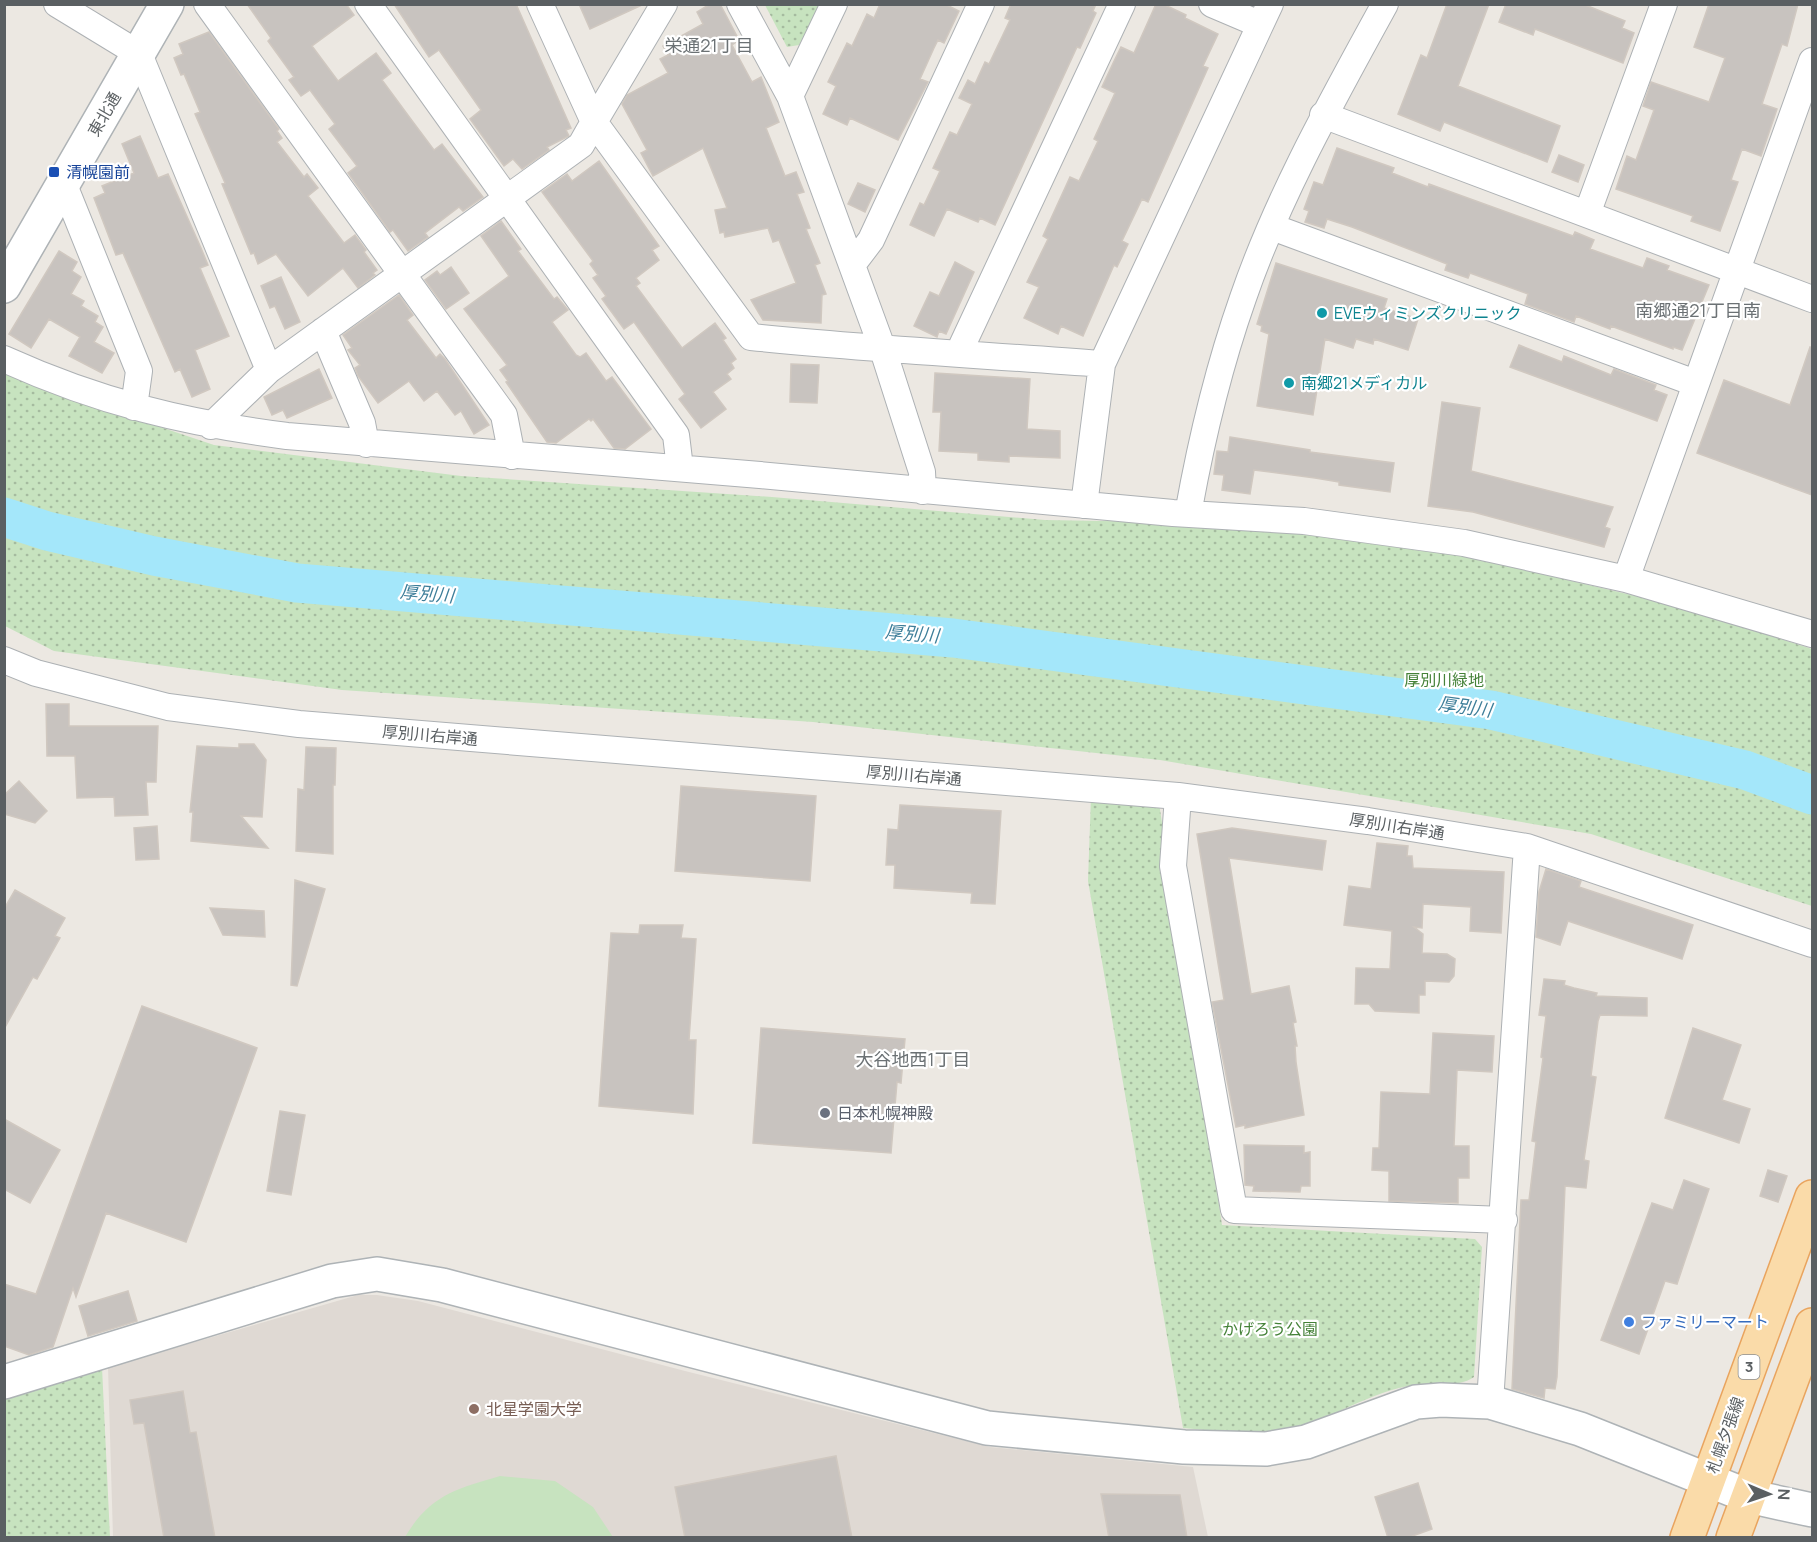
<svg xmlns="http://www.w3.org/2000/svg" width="1817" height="1542" font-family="Manrope,'Noto Sans JP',sans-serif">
<defs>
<pattern id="park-dots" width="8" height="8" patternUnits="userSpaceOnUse" patternTransform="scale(1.5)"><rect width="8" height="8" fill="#c7e3bf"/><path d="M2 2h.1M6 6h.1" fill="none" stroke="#a5bb9f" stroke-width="1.8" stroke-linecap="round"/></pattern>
</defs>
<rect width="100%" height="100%" fill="#ece8e2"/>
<path fill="#dfd9d3" d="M 358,1295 L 377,1295 L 418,1301 L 685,1371 L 990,1447 L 1193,1467 L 1208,1537 L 113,1537 L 108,1367 Z"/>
<path fill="#c7e3bf" d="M 500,1476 L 555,1481 L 593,1507 L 613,1537 L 405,1537 C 430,1495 456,1489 500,1476 Z"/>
<path fill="url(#park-dots)" d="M 765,5 L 820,5 L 799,45 L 787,47 Z
M 4,365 L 35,385 L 214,445 L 461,476 L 772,497 L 1045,520 L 1219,523 L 1466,556 L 1678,606 L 1812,649 L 1812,906 L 1591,834 L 1160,760 L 813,722 L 342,690 L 54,651 L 5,626 Z
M 1091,796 L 1159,803 L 1222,1225 L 1475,1239 L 1482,1247 L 1474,1377 C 1458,1389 1421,1382 1399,1388 C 1353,1400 1313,1430 1265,1433 C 1238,1435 1209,1430 1183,1428 L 1088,881 Z
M 102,1367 L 110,1537 L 5,1537 L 4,1400 Z"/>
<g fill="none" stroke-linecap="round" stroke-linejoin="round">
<path stroke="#a4e7fa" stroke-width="39" d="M 4,517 L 47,531 L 154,556 L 297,583 L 953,638 L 1491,710 L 1745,770 L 1812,795"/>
</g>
<path fill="#c8c3bf" stroke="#d0c8c0" stroke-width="1.5" d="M 247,4 L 346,4 L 354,15 L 312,46 L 338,81 L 376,53 L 391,73 L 382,80 L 413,122 L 434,150 L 442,144 L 483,197 L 463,211 L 459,207 L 425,233 L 428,237 L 408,251 L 393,230 L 390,232 L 348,173 L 357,166 L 329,129 L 335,124 L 310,90 L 301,96 L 289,80 L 294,77 L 268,41 L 271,38 Z
M 394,4 L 516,4 L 571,128 L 566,130 L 569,136 L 547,147 L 549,150 L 522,169 L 513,159 L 504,166 L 470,119 L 481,110 L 458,77 L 439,50 L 429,57 Z
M 579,4 L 644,4 L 590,29 Z
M 710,4 L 720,4 L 739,40 L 732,45 L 752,82 L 761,77 L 779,122 L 766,128 L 785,176 L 796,172 L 804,192 L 797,194 L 810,228 L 806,229 L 820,263 L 815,265 L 826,294 L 822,295 L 821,323 L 763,320 L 751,300 L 796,283 L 779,240 L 773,242 L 768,228 L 725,237 L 724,232 L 720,233 L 715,210 L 727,208 L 703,148 L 653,176 L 641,153 L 647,150 L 622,104 L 627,95 L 668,73 L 660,59 L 668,55 L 663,46 L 703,24 L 697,12 Z
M 880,4 L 945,4 L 959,11 L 944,43 L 938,40 L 934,48 L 920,79 L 928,82 L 898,140 L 850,118 L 847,125 L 823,114 L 836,86 L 828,82 L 847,43 L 852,46 L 867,14 L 874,18 Z
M 1011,4 L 1096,4 L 1093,11 L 1096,13 L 1080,48 L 1077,47 L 995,225 L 980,218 L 978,222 L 947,209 L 934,236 L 910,225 L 920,203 L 924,205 L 940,171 L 933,168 L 950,132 L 957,135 L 972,104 L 959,98 L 968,80 L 975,84 L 985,62 L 989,64 L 1010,20 L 1005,18 Z
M 1156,4 L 1163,4 L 1186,15 L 1185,18 L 1218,34 L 1203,66 L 1208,68 L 1148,202 L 1142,199 L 1122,241 L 1128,244 L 1117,267 L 1114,265 L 1083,336 L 1061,326 L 1058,334 L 1024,318 L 1039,287 L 1027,282 L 1048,239 L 1043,236 L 1070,177 L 1079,181 L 1098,141 L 1094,139 L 1115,93 L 1102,87 L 1115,59 L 1121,47 L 1134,53 Z
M 1447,4 L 1489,4 L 1458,86 L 1560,126 L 1547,162 L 1444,122 L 1440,131 L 1398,114 L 1421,55 L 1427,58 Z
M 1506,4 L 1583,4 L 1625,21 L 1622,28 L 1634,33 L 1623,63 L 1535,29 L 1533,35 L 1499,22 Z
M 1709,4 L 1798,4 L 1787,46 L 1782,44 L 1762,104 L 1777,109 L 1761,156 L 1742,149 L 1731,180 L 1738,182 L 1720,231 L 1691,221 L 1693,216 L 1616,189 L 1627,156 L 1636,160 L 1654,110 L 1643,106 L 1651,82 L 1709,102 L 1725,58 L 1694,47 Z
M 209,32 L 279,129 L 277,131 L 282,138 L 277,142 L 304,177 L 307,174 L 318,188 L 308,196 L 344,243 L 355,235 L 366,250 L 364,252 L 377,270 L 373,273 L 375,275 L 358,288 L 343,268 L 308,296 L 276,254 L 258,264 L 254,253 L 251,254 L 222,184 L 225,183 L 195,114 L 200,112 L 184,74 L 181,75 L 174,58 L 183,54 L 179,44 Z
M 140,136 L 158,178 L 168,174 L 201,248 L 208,265 L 200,268 L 229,336 L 195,350 L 210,389 L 192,397 L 180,369 L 175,372 L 123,253 L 116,255 L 94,198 L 105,193 L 102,186 L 134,173 L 122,144 Z
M 1337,148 L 1394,168 L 1392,173 L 1428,187 L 1429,184 L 1573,236 L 1575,232 L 1594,240 L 1590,249 L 1643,268 L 1647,258 L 1669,266 L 1667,270 L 1709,285 L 1682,350 L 1673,347 L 1673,349 L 1611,326 L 1610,329 L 1576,316 L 1574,322 L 1525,304 L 1528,294 L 1470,273 L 1468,278 L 1445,270 L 1447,264 L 1352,227 L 1327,219 L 1324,228 L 1305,222 L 1309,211 L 1304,209 L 1314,182 L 1323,185 Z
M 1559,155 L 1584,165 L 1578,182 L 1552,172 Z
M 599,161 L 659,246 L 652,250 L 659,260 L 636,278 L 640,283 L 636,286 L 682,348 L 715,323 L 726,338 L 723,340 L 736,359 L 731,363 L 734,368 L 727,374 L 731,379 L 713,392 L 726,409 L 701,428 L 679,399 L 685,394 L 634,322 L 624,329 L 602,299 L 606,296 L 593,278 L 598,275 L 590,264 L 593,261 L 542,192 L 567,174 L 572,181 Z
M 858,183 L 875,190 L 865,212 L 848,204 Z
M 501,221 L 521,249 L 518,251 L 554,299 L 557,297 L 568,310 L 552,322 L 576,355 L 580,357 L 586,353 L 606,381 L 612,377 L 651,429 L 625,449 L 614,448 L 593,419 L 591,421 L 589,419 L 556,443 L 547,442 L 506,382 L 508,381 L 500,370 L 507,365 L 464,309 L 509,276 L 481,236 Z
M 59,251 L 77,262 L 72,271 L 81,277 L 71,294 L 84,301 L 81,306 L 98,316 L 95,322 L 103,327 L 94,342 L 114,353 L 102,373 L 69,356 L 80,337 L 49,319 L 31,348 L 9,334 Z
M 955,262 L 974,272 L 946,334 L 939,331 L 937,337 L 914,326 L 930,292 L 939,296 Z
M 1276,263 L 1387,299 L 1384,308 L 1418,319 L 1408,350 L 1374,339 L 1373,344 L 1356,339 L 1353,348 L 1325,339 L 1313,415 L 1257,406 L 1269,334 L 1261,331 L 1262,326 L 1257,324 Z
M 451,267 L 469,293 L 446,309 L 425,280 L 437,271 L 440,275 Z
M 281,277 L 300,322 L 285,329 L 275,306 L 270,308 L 261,286 Z
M 399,295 L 413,315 L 407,320 L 436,358 L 440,354 L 445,359 L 489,425 L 474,434 L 461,411 L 455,415 L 437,391 L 424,401 L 409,381 L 378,403 L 358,376 L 355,368 L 360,365 L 348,350 L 352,348 L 343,335 Z
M 1519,345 L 1562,362 L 1564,356 L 1611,375 L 1614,369 L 1656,385 L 1654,390 L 1667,395 L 1657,421 L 1510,367 Z
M 1810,347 L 1812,348 L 1812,495 L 1697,453 L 1724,380 L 1790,405 Z
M 791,364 L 819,365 L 817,403 L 790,402 Z
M 319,369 L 332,398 L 287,418 L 283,410 L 272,415 L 264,397 Z
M 935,373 L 1030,379 L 1027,429 L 1060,431 L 1060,458 L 1009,456 L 1009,462 L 978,460 L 978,453 L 939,451 L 941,412 L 933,412 Z
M 1442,402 L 1480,408 L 1471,471 L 1613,507 L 1605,527 L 1610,529 L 1604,547 L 1473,512 L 1428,506 Z
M 1230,437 L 1310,450 L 1310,452 L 1394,463 L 1390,492 L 1339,485 L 1339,482 L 1315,478 L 1254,470 L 1250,494 L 1222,490 L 1224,475 L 1214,474 L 1217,451 L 1228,452 Z
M 46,704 L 69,704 L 69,726 L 158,726 L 156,782 L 146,782 L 148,815 L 115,816 L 114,797 L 77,798 L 75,756 L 47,756 Z
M 239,744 L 254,744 L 266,760 L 262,817 L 241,816 L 268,848 L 191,841 L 193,812 L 190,812 L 197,746 L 239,748 Z
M 306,747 L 336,748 L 335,785 L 333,785 L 333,854 L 296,851 L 298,789 L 304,790 Z
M 19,781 L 47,811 L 35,823 L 4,814 L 4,795 Z
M 681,786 L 816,796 L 810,881 L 675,871 Z
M 900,805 L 1001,811 L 995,904 L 971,903 L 972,893 L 894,888 L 895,865 L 886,865 L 888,829 L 898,830 Z
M 157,826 L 159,859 L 136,860 L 134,828 Z
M 1232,828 L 1326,841 L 1322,870 L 1229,858 L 1251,994 L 1289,986 L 1296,1022 L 1293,1023 L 1297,1046 L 1295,1046 L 1296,1062 L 1304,1115 L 1245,1128 L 1245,1125 L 1236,1127 L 1212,1002 L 1224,1000 L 1197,834 Z
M 1377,843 L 1408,846 L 1407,856 L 1412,856 L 1413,868 L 1504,872 L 1501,933 L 1470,931 L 1471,907 L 1423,904 L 1422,928 L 1414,927 L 1423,934 L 1422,953 L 1447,954 L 1455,959 L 1454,976 L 1449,982 L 1425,981 L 1425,995 L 1419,995 L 1419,1013 L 1375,1011 L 1369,1004 L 1355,1004 L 1356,968 L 1390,969 L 1392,931 L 1344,925 L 1349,886 L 1371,889 Z
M 1546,869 L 1581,881 L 1579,887 L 1693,925 L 1682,959 L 1568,921 L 1560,945 L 1536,937 L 1539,892 Z
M 295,880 L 325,889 L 297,986 L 291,985 Z
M 15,890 L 65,918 L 55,936 L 60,938 L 37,979 L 33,977 L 4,1029 L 4,909 Z
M 210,908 L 264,911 L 265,937 L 223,935 Z
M 640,925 L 683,925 L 681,938 L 696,939 L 689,1040 L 696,1040 L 693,1114 L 599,1106 L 611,933 L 639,934 Z
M 1544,979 L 1565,981 L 1564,985 L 1574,988 L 1597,993 L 1596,996 L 1647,998 L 1647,1016 L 1600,1015 L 1598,1021 L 1591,1076 L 1596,1077 L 1584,1160 L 1589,1161 L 1586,1188 L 1565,1186 L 1557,1377 L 1555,1389 L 1545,1388 L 1544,1398 L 1512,1389 L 1521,1200 L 1529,1200 L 1536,1142 L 1532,1141 L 1543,1058 L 1541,1057 L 1546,1016 L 1539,1015 Z
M 142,1006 L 257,1048 L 186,1242 L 106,1213 L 76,1297 L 73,1288 L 53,1347 L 29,1355 L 4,1346 L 4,1284 L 36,1294 Z
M 761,1028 L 905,1039 L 901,1083 L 897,1082 L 891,1153 L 753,1143 Z
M 1693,1028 L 1741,1045 L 1722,1100 L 1750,1109 L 1739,1143 L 1665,1118 Z
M 1433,1033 L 1494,1036 L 1492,1072 L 1457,1070 L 1454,1146 L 1469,1146 L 1469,1178 L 1458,1178 L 1458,1203 L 1389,1201 L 1389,1171 L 1372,1170 L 1373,1148 L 1379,1148 L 1381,1092 L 1430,1094 Z
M 280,1111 L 305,1115 L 291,1195 L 267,1191 Z
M 4,1119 L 60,1150 L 30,1203 L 4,1189 Z
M 1244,1145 L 1304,1146 L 1304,1153 L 1310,1152 L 1310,1186 L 1301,1186 L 1300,1192 L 1253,1191 L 1254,1186 L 1245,1185 Z
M 1768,1170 L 1787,1176 L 1778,1202 L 1760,1196 Z
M 1684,1180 L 1709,1189 L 1677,1284 L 1665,1281 L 1639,1354 L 1601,1340 L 1652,1203 L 1673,1210 Z
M 128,1291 L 137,1321 L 88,1336 L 79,1306 Z
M 183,1391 L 190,1433 L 196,1432 L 215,1538 L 164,1538 L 144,1423 L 134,1424 L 130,1400 Z
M 836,1456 L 852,1538 L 685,1538 L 675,1487 Z
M 1418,1483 L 1432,1529 L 1407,1538 L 1388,1538 L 1375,1497 Z
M 1101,1494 L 1180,1495 L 1187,1538 L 1109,1538 Z"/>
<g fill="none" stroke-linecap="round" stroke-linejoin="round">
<defs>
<path id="street" d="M 57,4 L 139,54 L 269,370
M 207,4 L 504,415 L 512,456
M 368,4 L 676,435 L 680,468
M 540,4 L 594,122 L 664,4
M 740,4 L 790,96 L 883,350 L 922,472 L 923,491
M 1212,4 L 1259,24
M 790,96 L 834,4
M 1323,115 L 1812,299
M 64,185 L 139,371 L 134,407
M 1587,214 L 1664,4
M 1272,227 L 1695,383
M 852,265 L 871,240 L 981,4
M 323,331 L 362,423 L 366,444
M 959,352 L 1122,4
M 4,359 C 99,402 185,423 287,436 L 760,475 L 1173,513 L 1304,521 L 1464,543 L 1626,579 L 1812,634
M 211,426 L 269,370 L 581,145 L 594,122 L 751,337 C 868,349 985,355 1102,364
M 1084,505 L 1102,364 L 1270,4
M 1188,514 C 1201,441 1218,369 1243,298 C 1278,196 1333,99 1385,4
M 1626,579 L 1812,61
M 4,660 L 36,673 L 168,707 L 299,724 L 1178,796 L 1368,821 L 1527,847 L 1812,944
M 1178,796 L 1173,866 L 1234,1210 L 1504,1220
M 1490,1402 L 1527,847"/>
<path id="secondary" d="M 4,286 L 167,4
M 4,1382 L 332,1281 L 377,1274 L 442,1285 L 987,1428 L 1184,1447 L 1266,1449 L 1306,1442 L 1416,1402 L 1441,1400 L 1490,1402 L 1580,1429 L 1748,1496 L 1812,1510"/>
<path id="primary" d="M 1687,1538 L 1812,1197
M 1733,1538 L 1812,1325"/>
</defs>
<use href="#street" stroke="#adb1b4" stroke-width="28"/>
<use href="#secondary" stroke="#aeb3b6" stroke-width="36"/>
<use href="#primary" stroke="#e9a45e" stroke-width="36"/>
<use href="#street" stroke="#fff" stroke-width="26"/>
<use href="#secondary" stroke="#fff" stroke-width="33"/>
<use href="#primary" stroke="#fadba9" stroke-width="33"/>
</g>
<rect fill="#1a4fb4" stroke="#fff" stroke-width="2" x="48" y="166" width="12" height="12" rx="3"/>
<g fill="#0f9aa8" stroke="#fff" stroke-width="2">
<circle cx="1322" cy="313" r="6"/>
<circle cx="1289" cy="383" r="6"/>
</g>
<circle fill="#6b7280" stroke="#fff" stroke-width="2" cx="825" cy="1113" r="6"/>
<circle fill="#3f7fe0" stroke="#fff" stroke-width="2" cx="1629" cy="1322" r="6"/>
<circle fill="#8d6e63" stroke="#fff" stroke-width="2" cx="474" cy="1409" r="6"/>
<g text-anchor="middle" stroke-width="4.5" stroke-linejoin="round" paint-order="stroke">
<rect fill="#fff" stroke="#8c8f91" stroke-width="1.5" x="1738.5" y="1355" width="21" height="24" rx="4.5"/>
<g font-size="15" font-weight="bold" fill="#5a5f62">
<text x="1749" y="1372">3</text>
</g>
<g font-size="16" fill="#5a5f62" stroke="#fff">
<text transform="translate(104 114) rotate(-60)" y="6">東北通</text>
<text transform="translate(430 735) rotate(5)" y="6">厚別川右岸通</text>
<text transform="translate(914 775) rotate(5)" y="6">厚別川右岸通</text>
<text transform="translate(1397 826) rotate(9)" y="6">厚別川右岸通</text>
<text transform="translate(1725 1435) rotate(-70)" y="6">札幌夕張線</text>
</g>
<g font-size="16" fill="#164399" stroke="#fff" text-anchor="start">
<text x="66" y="178">清幌園前</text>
</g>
<g font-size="16" fill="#0d838f" stroke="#fff" text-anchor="start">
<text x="1334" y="319">EVEウィミンズクリニック</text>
<text x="1301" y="389">南郷21メディカル</text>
</g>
<g font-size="16" fill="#458239" stroke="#fff">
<text x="1444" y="686">厚別川緑地</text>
<text x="1270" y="1335">かげろう公園</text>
</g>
<g font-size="16" fill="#5b616d" stroke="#fff" text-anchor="start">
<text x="837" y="1119">日本札幌神殿</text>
</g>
<g font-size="16" fill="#366cbe" stroke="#fff" text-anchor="start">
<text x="1641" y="1328">ファミリーマート</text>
</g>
<g font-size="16" fill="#785e54" stroke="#fff" text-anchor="start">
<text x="486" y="1415">北星学園大学</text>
</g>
<g font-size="18" fill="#6b7174" stroke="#fff">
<text x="709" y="52">栄通21丁目</text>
<text x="1698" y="317">南郷通21丁目南</text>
<text x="913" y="1066">大谷地西1丁目</text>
</g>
<g font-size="18" font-style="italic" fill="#3d7e99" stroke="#fff">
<text transform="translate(427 594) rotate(5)" y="6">厚別川</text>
<text transform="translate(912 634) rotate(5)" y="6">厚別川</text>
<text transform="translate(1465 707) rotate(8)" y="6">厚別川</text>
</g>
</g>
<rect width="1817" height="1542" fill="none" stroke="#5a5f62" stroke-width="12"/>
<g transform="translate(1769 1494) rotate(92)" stroke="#ffffff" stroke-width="4.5" paint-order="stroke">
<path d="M0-4.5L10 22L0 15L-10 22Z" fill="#5a5f62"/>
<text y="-9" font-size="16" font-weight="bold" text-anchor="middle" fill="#5a5f62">N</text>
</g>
</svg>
